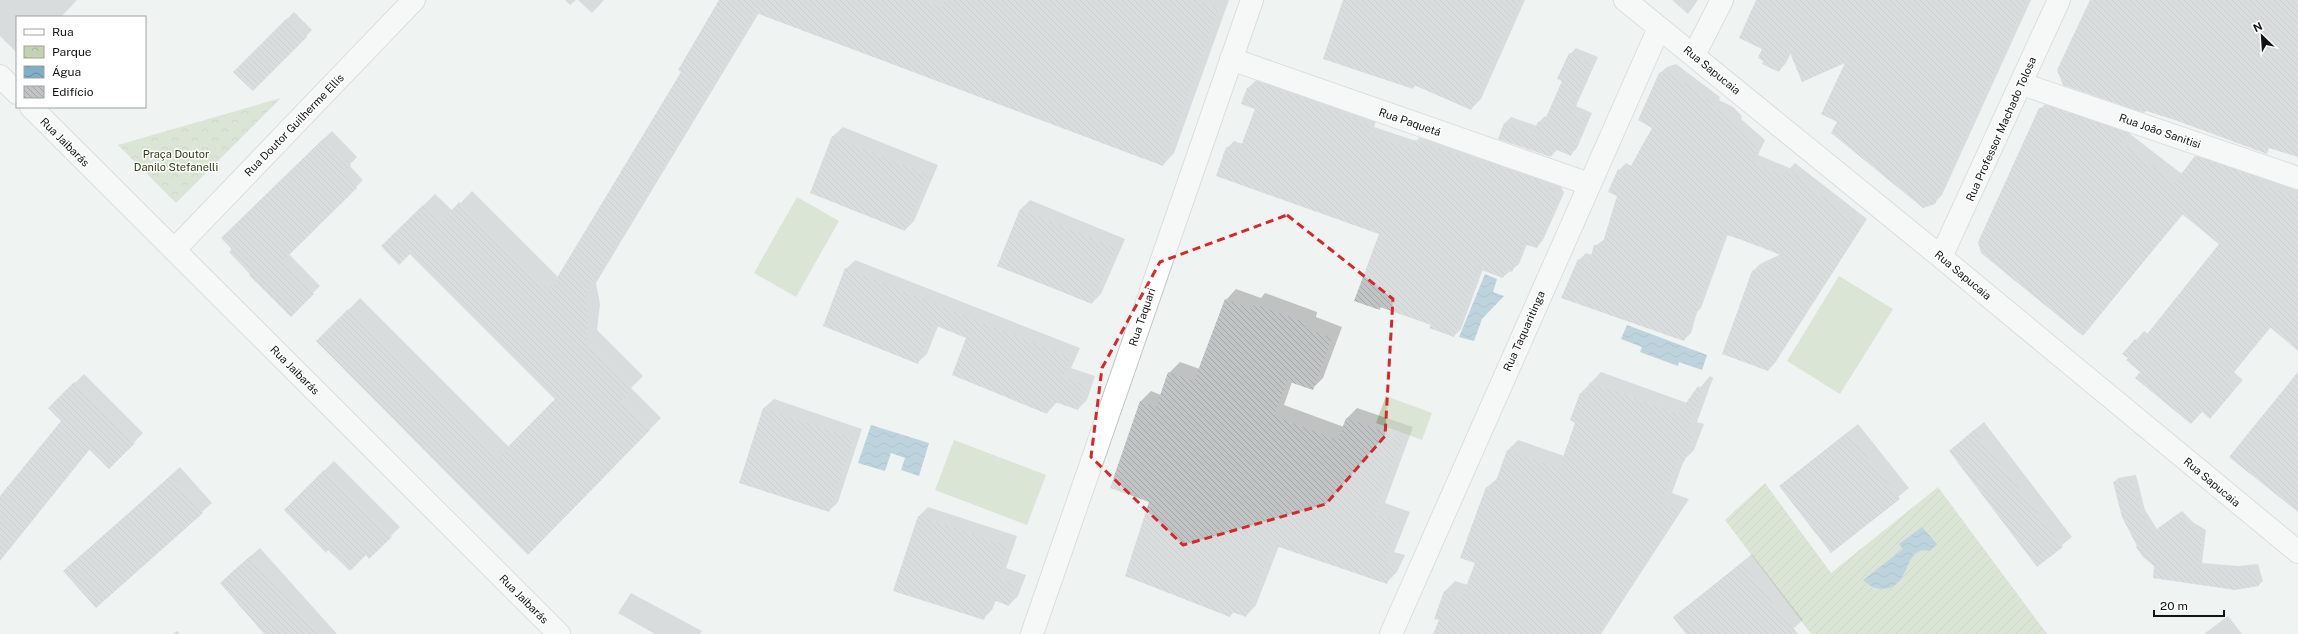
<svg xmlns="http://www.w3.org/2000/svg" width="2298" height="634" font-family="'Public Sans',sans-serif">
<defs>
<pattern id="park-crowns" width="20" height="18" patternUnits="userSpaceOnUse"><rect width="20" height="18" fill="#c4d4b2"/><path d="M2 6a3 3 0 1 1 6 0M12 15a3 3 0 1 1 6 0" fill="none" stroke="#a7b598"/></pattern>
<pattern id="garden-furrows" width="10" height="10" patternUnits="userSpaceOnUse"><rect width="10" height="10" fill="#c4d4b2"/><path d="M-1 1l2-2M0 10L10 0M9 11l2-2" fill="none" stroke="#a7b598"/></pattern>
<pattern id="water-waves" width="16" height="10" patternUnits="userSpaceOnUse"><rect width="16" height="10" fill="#82afc8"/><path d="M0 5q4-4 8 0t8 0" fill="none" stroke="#698da1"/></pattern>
<pattern id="building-back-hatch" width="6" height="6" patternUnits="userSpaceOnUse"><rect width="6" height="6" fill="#c0c4c4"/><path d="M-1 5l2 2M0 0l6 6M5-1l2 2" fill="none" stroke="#a4a8a8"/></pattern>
</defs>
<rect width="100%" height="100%" fill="#eff3f2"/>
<path fill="url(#park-crowns)" d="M 281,98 L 176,203 L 118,145 Z"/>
<path fill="url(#garden-furrows)" d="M 1765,483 L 1831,573 L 1938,487 L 2047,634 L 1811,634 L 1725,520 Z"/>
<path fill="#c4d4b2" d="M 797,197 L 839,221 L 796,297 L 754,273 Z
M 1839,276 L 1893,309 L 1840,394 L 1787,361 Z
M 1386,396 L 1432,413 L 1422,440 L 1376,423 Z
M 954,440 L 1046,475 L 1027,525 L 935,490 Z"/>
<path fill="url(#water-waves)" d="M 1485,274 L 1497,279 L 1493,292 L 1504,296 L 1482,319 L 1474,341 L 1459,337 Z
M 1627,325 L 1707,355 L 1702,370 L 1679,362 L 1678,366 L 1640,352 L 1642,347 L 1621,339 Z
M 871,425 L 929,443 L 919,476 L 901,470 L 905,458 L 891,453 L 885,471 L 858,463 Z
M 1922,527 L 1937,544 L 1930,551 C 1910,546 1910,566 1902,577 C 1892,593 1875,592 1863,580 L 1903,549 L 1899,544 Z"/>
<path fill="#0003" d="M 0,0 L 77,0 L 61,17 L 17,17 L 17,53 L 0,36 Z
M 565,0 L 576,0 L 570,5 Z
M 578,0 L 604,0 L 592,13 Z
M 720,0 L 1229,0 L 1174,153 L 1163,165 L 759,13 L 596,283 L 600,304 L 597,330 L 643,376 L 631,388 L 661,418 L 528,553 L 318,341 L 360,298 L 509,447 L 556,399 L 410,253 L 382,246 L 435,194 L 453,211 L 472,191 L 558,277 L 683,71 Z
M 1344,0 L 1525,0 L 1481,99 L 1471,109 L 1416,85 L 1413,88 Z
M 1672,0 L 1698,0 L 1688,14 Z
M 1758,0 L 2031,0 L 1942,195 L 1934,203 L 1838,121 L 1847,61 L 1791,53 L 1786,63 L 1779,71 L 1763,49 Z
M 294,12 L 312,30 L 253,90 L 234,72 Z
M 1576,48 L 1598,57 L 1576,106 L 1592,113 L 1577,148 L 1571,154 L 1558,149 L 1551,156 L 1499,138 L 1505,123 L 1511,117 L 1537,126 L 1539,122 L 1545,116 L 1547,117 L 1563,81 L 1570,54 Z
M 1676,64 L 1720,97 L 1719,100 L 1733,107 L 1742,116 L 1741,119 L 1765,140 L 1758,155 L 1790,168 L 1795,163 L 1867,219 L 1775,363 L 1768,370 L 1753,271 L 1760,264 L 1781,254 L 1728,234 L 1701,308 L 1697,312 L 1691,333 L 1684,340 L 1579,260 L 1586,253 L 1592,255 L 1595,246 L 1605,239 L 1619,195 L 1619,170 L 1626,163 L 1632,166 L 1653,127 L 1659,74 L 1667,67 Z
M 1267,76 L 1377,118 L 1374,127 L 1416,141 L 1423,134 L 1559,182 L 1564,193 L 1543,240 L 1537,247 L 1527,244 L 1519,264 L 1503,277 L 1483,269 L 1461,329 L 1454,336 L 1432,324 L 1382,306 L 1379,309 L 1380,234 L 1227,148 L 1234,141 L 1243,144 L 1256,108 L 1248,88 L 1255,81 Z
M 2049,100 L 2137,125 L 2130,134 L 2182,174 L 2205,148 L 2298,185 L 2298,349 L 2271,327 L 2234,372 L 2243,380 L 2210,417 L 2124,354 L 2144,331 L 2148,334 L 2220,244 L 2183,214 L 2083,335 L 2040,109 Z
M 843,127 L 938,165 L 914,221 L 905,230 L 811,192 L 833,136 Z
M 332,131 L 357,157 L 349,165 L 363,180 L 289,254 L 320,286 L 291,315 L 252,274 L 222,238 Z
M 1030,200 L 1125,239 L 1101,294 L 1092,303 L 1021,209 Z
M 855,260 L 1080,348 L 1071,368 L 1095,376 L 1087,400 L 1078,409 L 1057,402 L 1047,413 L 968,338 L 938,326 L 927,354 L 917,363 L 846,269 Z
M 1236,289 L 1261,298 L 1265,293 L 1317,312 L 1316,317 L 1342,327 L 1323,378 L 1312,389 L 1292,382 L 1284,405 L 1344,427 L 1346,419 L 1357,408 L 1413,427 L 1385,503 L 1410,512 L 1394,552 L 1405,555 L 1397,572 L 1386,583 L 1279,546 L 1256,605 L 1246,616 L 1234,612 L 1230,616 L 1150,502 L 1140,402 L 1151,391 L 1161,395 L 1169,373 L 1180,362 L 1200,369 L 1226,300 Z
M 1601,372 L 1687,403 L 1710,376 L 1713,378 L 1697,422 L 1704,424 L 1694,450 L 1684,460 L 1672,493 L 1689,499 L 1601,634 L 1434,634 L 1440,620 L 1445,591 L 1455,581 L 1468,585 L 1476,562 L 1462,558 L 1487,487 L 1499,477 L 1508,450 L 1518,440 L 1564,456 L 1576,422 L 1580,394 Z
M 84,374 L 143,433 L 109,468 L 90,449 L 0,561 L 0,498 L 62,421 L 49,408 Z
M 774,399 L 862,429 L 838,502 L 829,511 L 740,482 L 764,408 Z
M 1984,422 L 2072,537 L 2037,565 L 1950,451 Z
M 1858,424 L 1909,488 L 1831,551 L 1780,486 Z
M 334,461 L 400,527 L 369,557 L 366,554 L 328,549 L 285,510 Z
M 180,467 L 212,503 L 96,606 L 64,571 Z
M 2136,475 L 2145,510 L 2157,529 L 2182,511 L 2194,523 L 2206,530 L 2202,563 L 2239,566 L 2258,564 L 2263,581 L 2259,585 L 2235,589 L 2155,566 L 2138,546 L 2114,482 L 2118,478 Z
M 928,507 L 1017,536 L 1006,568 L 1026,575 L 1018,596 L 1009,605 L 996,600 L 992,610 L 983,619 L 894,590 L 919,516 Z
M 260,548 L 337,634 L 266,634 L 230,574 Z
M 1752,554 L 1803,620 L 1787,634 L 1687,634 L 1674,617 Z
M 631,593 L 702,631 L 700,634 L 655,634 L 618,613 Z
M 2228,616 L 2242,634 L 2204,634 Z
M 177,631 L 180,634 L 173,634 Z"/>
<path fill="url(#building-back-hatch)" d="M 719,0 L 924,0 L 942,7 L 944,0 L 1195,0 L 1219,9 L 1163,166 L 756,13 L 585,296 L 589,317 L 586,342 L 632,389 L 621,401 L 650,430 L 528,555 L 316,341 L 348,309 L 497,458 L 555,399 L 410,254 L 399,265 L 381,246 L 423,205 L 441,222 L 459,202 L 549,291 L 681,72 L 678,70 Z
M 1343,0 L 1521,0 L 1471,110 L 1414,85 L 1413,89 L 1323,59 Z
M 1756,0 L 2027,0 L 1935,204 L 1923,208 L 1831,133 L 1837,122 L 1821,114 L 1845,63 L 1802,82 L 1789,50 L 1779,72 L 1762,64 L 1763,61 L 1758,58 L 1762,49 L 1739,38 Z
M 2090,0 L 2298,0 L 2298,157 L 2269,148 L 2267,154 L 2175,120 L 2146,111 L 2144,113 L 2063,85 L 2057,70 Z
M 287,18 L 307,37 L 253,91 L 233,72 Z
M 1569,53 L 1592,64 L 1571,112 L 1586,119 L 1571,156 L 1555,149 L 1551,157 L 1498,139 L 1504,123 L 1533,134 L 1538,122 L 1543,124 L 1562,81 L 1557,79 Z
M 1669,71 L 1714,104 L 1712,107 L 1726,114 L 1736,123 L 1734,126 L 1759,147 L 1752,162 L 1785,176 L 1788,169 L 1861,227 L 1768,371 L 1722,354 L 1752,271 L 1783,256 L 1742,240 L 1724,234 L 1695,316 L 1691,318 L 1684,341 L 1561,298 L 1578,259 L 1589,263 L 1594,245 L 1602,245 L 1617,196 L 1608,192 L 1618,169 L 1627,173 L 1652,128 L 1638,120 L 1659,73 Z
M 1259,82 L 1371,124 L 1368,134 L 1412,149 L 1415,140 L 1489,166 L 1490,163 L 1541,181 L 1541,183 L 1553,188 L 1558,201 L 1537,248 L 1524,244 L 1512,272 L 1506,270 L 1503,278 L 1479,269 L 1454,337 L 1429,328 L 1431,325 L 1380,307 L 1380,310 L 1354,301 L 1379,234 L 1216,176 L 1226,147 L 1239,151 L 1255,109 L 1241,104 L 1247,88 Z
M 2052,107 L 2129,134 L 2122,143 L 2174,183 L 2195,156 L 2260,178 L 2258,183 L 2298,197 L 2298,351 L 2270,327 L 2226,382 L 2235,389 L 2210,419 L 2202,412 L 2191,424 L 2135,378 L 2140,372 L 2126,360 L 2128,358 L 2122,354 L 2135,339 L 2140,343 L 2219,244 L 2182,214 L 2083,336 L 1981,253 L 1978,242 L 2039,108 Z
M 832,136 L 929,175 L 905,231 L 810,193 Z
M 324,138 L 351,165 L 342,173 L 357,188 L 282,262 L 314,294 L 291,317 L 249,275 L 250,274 L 229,252 L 232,249 L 221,238 Z
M 1020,209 L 1116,248 L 1092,304 L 997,266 Z
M 845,268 L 1071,358 L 1063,377 L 1087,385 L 1078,410 L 1052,401 L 1047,414 L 952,375 L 966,338 L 934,325 L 918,364 L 823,326 Z
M 1225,299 L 1252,309 L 1254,304 L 1307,323 L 1305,328 L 1332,338 L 1313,390 L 1287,381 L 1274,416 L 1338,440 L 1346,418 L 1403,438 L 1375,514 L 1400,522 L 1384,562 L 1395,565 L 1387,584 L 1273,545 L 1246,617 L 1232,612 L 1230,617 L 1125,576 L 1149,502 L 1110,488 L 1140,401 L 1156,407 L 1168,372 L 1194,381 Z
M 2298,372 L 2298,512 L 2229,457 Z
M 74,382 L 135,443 L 109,469 L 89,449 L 0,560 L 0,496 L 61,421 L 48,408 Z
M 1590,382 L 1678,414 L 1698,386 L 1703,388 L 1687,432 L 1694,434 L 1684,462 L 1678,460 L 1662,504 L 1679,510 L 1599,634 L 1433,634 L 1439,620 L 1434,619 L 1444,591 L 1462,597 L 1475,563 L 1460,558 L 1486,487 L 1493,489 L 1507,450 L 1559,468 L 1575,423 L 1570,420 L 1580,393 L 1585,395 Z
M 763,408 L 854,438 L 829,512 L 739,483 Z
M 1974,430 L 2063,547 L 2037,567 L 1949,451 Z
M 1848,432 L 1900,499 L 1831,553 L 1779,486 Z
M 324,470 L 392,537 L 369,559 L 366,555 L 350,571 L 328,550 L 326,553 L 284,510 Z
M 171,476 L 203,513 L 96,608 L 63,571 Z
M 2132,479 L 2142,514 L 2153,532 L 2178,514 L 2190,527 L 2203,534 L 2199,567 L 2235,569 L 2254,568 L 2259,586 L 2235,590 L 2153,578 L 2154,566 L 2143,557 L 2136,547 L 2137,546 L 2122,517 L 2113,482 Z
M 918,516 L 1008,546 L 998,577 L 1017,584 L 1009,606 L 991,599 L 984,620 L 893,591 Z
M 250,556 L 319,634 L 264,634 L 220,583 Z
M 1742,563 L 1772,602 L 1798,634 L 1686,634 L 1673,617 Z"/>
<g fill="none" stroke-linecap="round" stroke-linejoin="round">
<defs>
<path id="street" d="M 1625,0 L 1941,257 L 2298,552
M 1694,55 L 1722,0
M 1231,59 L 1589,184
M 2022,84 L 2298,178
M 1941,257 L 2059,0
M 1391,634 L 1659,28"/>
<path id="secondary" d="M 0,76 L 17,93
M 31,107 L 559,634
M 174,250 L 414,0
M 1032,634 L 1252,0"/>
</defs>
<use href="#street" stroke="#c2c6c5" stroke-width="24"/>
<use href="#secondary" stroke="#c2c6c5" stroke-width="24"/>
<use href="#street" stroke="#fff" stroke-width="22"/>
<use href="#secondary" stroke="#fff" stroke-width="22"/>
</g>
<path d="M0 0H2298V634H0ZM 1287,215 L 1393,299 L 1385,436 L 1326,504 L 1183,545 L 1091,457 L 1102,368 L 1160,262 Z" fill="#eff3f2" fill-opacity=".55" fill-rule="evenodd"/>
<path fill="none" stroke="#d62828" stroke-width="3" stroke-dasharray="8 5" stroke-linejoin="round" d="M 1287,215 L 1393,299 L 1385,436 L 1326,504 L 1183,545 L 1091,457 L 1102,368 L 1160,262 Z"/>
<g text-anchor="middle" stroke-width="3" stroke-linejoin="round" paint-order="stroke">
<g font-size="11" fill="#121313" stroke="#fff">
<text transform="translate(1712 70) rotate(39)" y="4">Rua Sapucaia</text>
<text transform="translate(1410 122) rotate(19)" y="4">Rua Paquetá</text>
<text transform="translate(294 125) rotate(-46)" y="4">Rua Doutor Guilherme Ellis</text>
<text transform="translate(2001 129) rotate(-66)" y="4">Rua Professor Machado Tolosa</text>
<text transform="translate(2160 131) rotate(19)" y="4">Rua João Sanitisi</text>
<text transform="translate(65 142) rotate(45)" y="4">Rua Jaibarás</text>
<text transform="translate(1963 275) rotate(40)" y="4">Rua Sapucaia</text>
<text transform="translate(1142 317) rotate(-71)" y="4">Rua Taquari</text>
<text transform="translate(1524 331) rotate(-66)" y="4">Rua Taquaritinga</text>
<text transform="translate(295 370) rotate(45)" y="4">Rua Jaibarás</text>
<text transform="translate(2212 482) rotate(40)" y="4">Rua Sapucaia</text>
<text transform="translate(524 599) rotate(45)" y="4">Rua Jaibarás</text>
</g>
<g font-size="11" fill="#2b3d0f" stroke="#fff">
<text x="176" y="158">Praça Doutor<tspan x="176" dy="13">Danilo Stefanelli</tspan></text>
</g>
</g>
<rect x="16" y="16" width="130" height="92" fill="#ffffff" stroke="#a0a1a1"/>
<rect x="24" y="29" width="20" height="6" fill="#ffffff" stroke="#a0a1a1"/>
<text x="52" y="36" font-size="12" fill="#121313">Rua</text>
<rect x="24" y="46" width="20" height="12" fill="url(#park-crowns)" stroke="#a0a1a1"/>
<text x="52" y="56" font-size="12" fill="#121313">Parque</text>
<rect x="24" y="66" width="20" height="12" fill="url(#water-waves)" stroke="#a0a1a1"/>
<text x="52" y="76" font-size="12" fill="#121313">Água</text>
<rect x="24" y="86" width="20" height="12" fill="url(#building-back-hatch)" stroke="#a0a1a1"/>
<text x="52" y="96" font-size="12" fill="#121313">Edifício</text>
<g transform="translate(2262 36) rotate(335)" stroke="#ffffff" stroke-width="3" paint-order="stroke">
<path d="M0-3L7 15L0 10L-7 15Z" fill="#121313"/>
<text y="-6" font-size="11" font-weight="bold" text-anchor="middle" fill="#121313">N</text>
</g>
<path d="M2154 610v6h70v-6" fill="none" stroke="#121313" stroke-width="2"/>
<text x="2160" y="610" font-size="12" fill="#121313" stroke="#ffffff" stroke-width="3" paint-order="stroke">20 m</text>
</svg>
